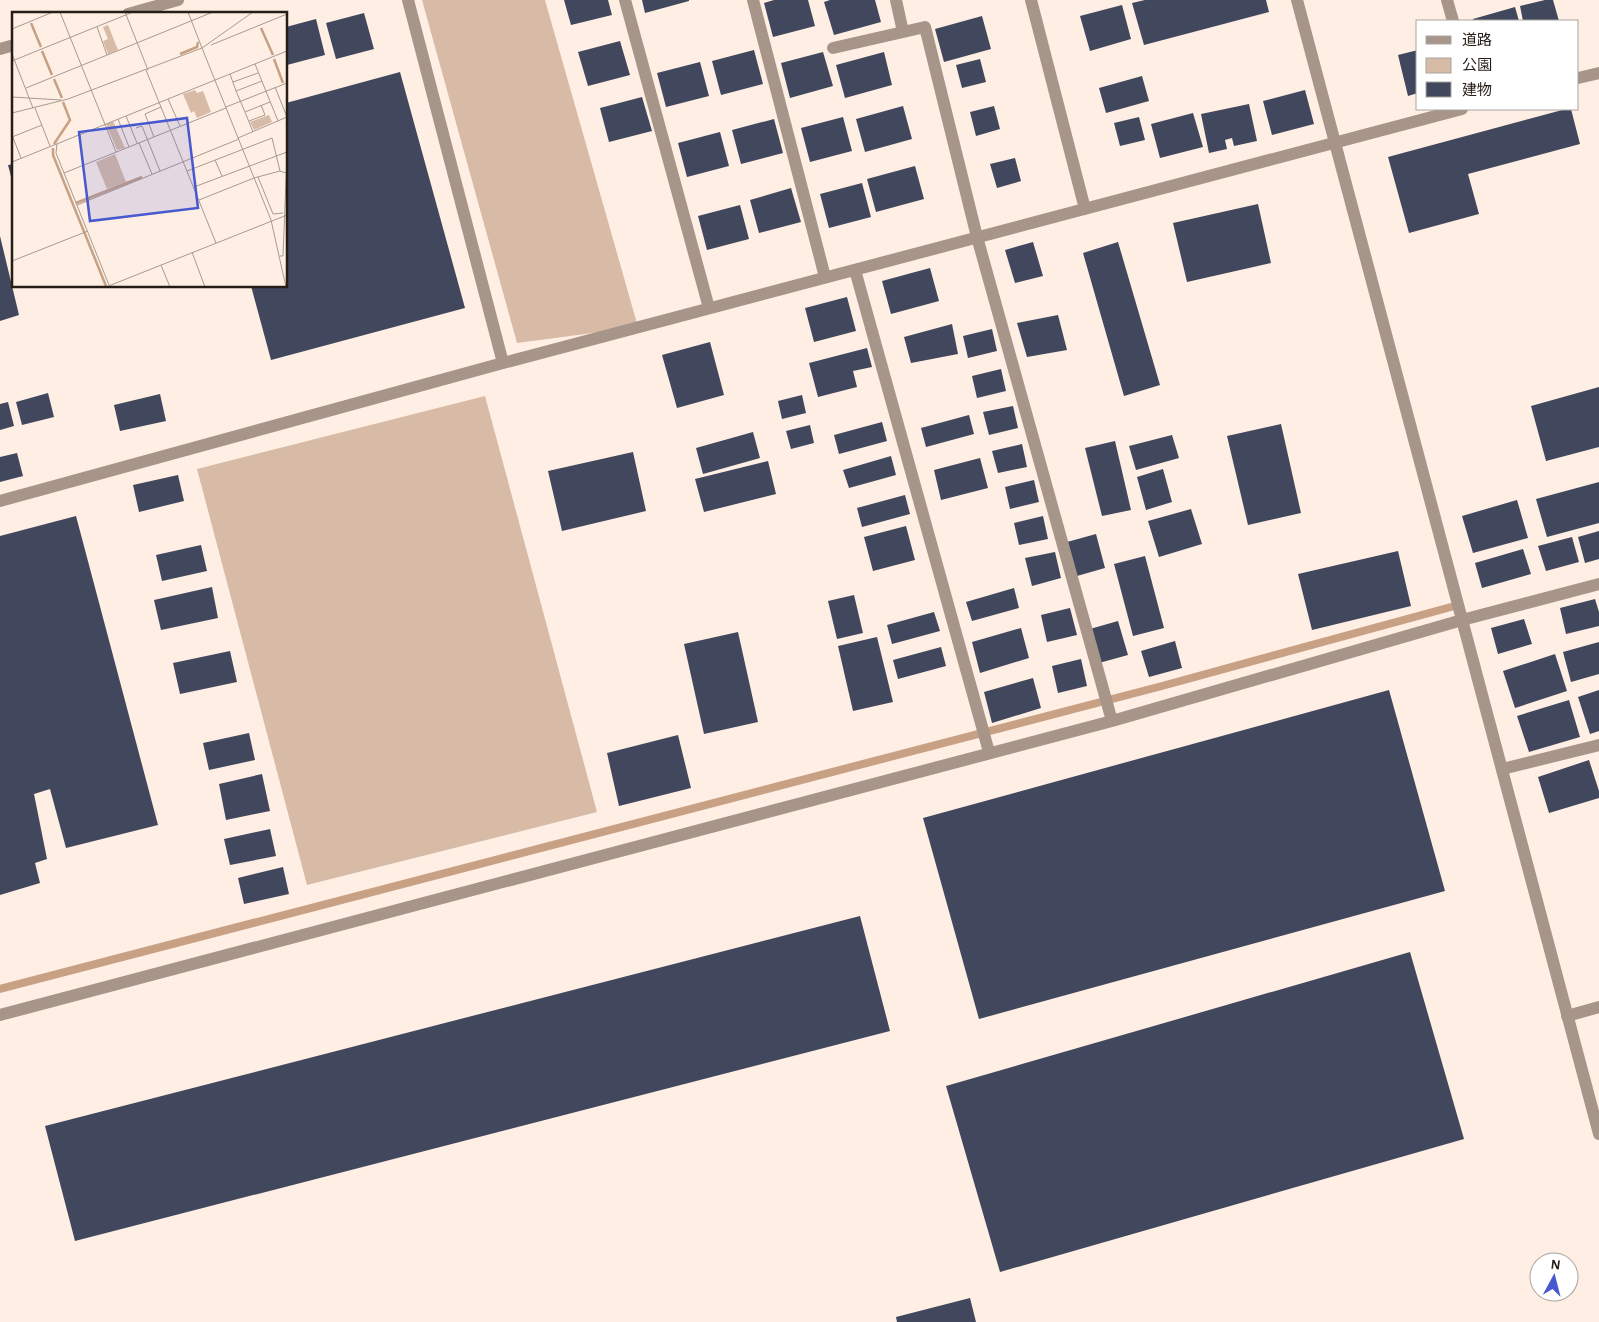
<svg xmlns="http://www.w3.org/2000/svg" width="1599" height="1322" font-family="'Alegreya Sans','Noto Sans JP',sans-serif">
<rect width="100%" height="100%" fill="#feeee4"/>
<path fill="#d8bba6" d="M 422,0 L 545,0 L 638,327 L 517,343 Z
M 485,396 L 597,812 L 307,885 L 197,469 Z"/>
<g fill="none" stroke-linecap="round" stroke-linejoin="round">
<path stroke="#c8a084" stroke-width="8" d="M 0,989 L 1162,686 L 1451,607"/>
</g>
<path fill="#41475c" d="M 564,0 L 608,0 L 612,15 L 571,25 Z
M 642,0 L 689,0 L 689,1 L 645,13 Z
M 774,0 L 808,0 L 815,26 L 773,37 L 764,3 Z
M 830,0 L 875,0 L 881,22 L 834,35 L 824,2 Z
M 1145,0 L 1266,0 L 1269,12 L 1144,45 L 1132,3 Z
M 1545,0 L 1553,0 L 1559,21 L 1523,21 L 1520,6 Z
M 1122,5 L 1131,39 L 1090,51 L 1080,16 Z
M 1515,7 L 1519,21 L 1473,21 L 1473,19 Z
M 364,13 L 374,49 L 336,59 L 326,23 Z
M 982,16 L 991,49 L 944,62 L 935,29 Z
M 316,19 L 325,55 L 287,65 L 286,27 Z
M 620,41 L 630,75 L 588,86 L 578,52 Z
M 754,50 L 763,84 L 721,95 L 712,61 Z
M 1418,50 L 1418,93 L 1408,96 L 1398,55 Z
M 823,52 L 833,86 L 790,98 L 781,63 Z
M 884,52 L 892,85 L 845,98 L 836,65 Z
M 980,59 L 986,82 L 962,88 L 956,65 Z
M 700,62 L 709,96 L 666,107 L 657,73 Z
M 400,72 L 465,308 L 271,360 L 251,286 L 286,286 L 286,103 Z
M 1142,76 L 1149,101 L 1106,113 L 1099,88 Z
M 1305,90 L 1314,124 L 1272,135 L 1263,101 Z
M 642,97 L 652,131 L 609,142 L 600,108 Z
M 1249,104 L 1257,141 L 1234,146 L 1232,138 L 1225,140 L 1227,149 L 1209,153 L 1201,114 Z
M 903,106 L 912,139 L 865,152 L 856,119 Z
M 994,106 L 1000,129 L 976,136 L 970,112 Z
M 1566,109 L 1571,109 L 1580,144 L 1468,174 L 1479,214 L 1409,233 L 1388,157 Z
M 1193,113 L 1203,147 L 1160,158 L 1151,124 Z
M 843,117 L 852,151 L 810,162 L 801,128 Z
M 1139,117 L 1145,140 L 1120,146 L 1114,123 Z
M 774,119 L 783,153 L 741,164 L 732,130 Z
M 720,132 L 729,166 L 687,177 L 678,143 Z
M 1015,158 L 1021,181 L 997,188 L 990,164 Z
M 14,164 L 14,184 L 13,184 L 8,165 Z
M 915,166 L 924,199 L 876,212 L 867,179 Z
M 862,183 L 871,217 L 829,228 L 820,194 Z
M 791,188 L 801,222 L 759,233 L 750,200 Z
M 1258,204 L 1271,263 L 1187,282 L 1173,223 Z
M 740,205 L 749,239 L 707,250 L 698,216 Z
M 0,236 L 19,315 L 0,321 Z
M 1033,242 L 1043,276 L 1015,283 L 1005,250 Z
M 1118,242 L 1160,385 L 1124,396 L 1083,253 Z
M 930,268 L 939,301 L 891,314 L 882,281 Z
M 847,297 L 856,331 L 814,342 L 805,308 Z
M 1058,315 L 1067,350 L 1027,357 L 1017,323 Z
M 952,324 L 958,354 L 911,363 L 904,337 Z
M 992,329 L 997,351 L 968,358 L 963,336 Z
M 710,342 L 724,395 L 677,408 L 662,355 Z
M 867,348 L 872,367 L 853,371 L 857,387 L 818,397 L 809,363 Z
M 1001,369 L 1006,391 L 977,398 L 972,376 Z
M 1599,387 L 1599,447 L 1546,461 L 1531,406 Z
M 48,393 L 54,417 L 22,425 L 16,402 Z
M 160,394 L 166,421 L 120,431 L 114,405 Z
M 802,395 L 806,413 L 782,419 L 778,401 Z
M 8,402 L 14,426 L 0,430 L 0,404 Z
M 1013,406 L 1018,428 L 989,435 L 983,412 Z
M 969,415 L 974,434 L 926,447 L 921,428 Z
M 882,422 L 887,441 L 839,454 L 834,435 Z
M 1281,424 L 1301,513 L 1248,525 L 1227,436 Z
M 810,425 L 814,443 L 791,449 L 786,431 Z
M 753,432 L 760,458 L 703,474 L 696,448 Z
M 1172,435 L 1179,458 L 1136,470 L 1129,446 Z
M 1115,441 L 1131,510 L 1102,516 L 1085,448 Z
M 1022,444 L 1027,467 L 998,473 L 992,451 Z
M 633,452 L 646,511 L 562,531 L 548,471 Z
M 17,453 L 23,476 L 0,482 L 0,457 Z
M 891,456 L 896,475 L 849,488 L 843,470 Z
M 980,458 L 988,488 L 941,500 L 934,470 Z
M 768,461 L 776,494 L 704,512 L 695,479 Z
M 1163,469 L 1172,502 L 1146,510 L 1137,477 Z
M 178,475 L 184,501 L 139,512 L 133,485 Z
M 1034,480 L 1039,502 L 1010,509 L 1005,487 Z
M 1599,482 L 1599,523 L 1547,537 L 1536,499 Z
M 905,495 L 910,514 L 862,527 L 857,508 Z
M 1517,500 L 1528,538 L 1473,553 L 1462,516 Z
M 1191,509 L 1202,544 L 1159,557 L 1148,521 Z
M 76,516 L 158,825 L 66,848 L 50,789 L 34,794 L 47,859 L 35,863 L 40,883 L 0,895 L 0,536 Z
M 1043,516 L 1048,539 L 1019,545 L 1014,523 Z
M 906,526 L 915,560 L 873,571 L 864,537 Z
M 1599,531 L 1599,559 L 1585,563 L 1578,537 Z
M 1096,534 L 1105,568 L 1077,576 L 1067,542 Z
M 1572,537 L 1579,562 L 1546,571 L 1538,546 Z
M 201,545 L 207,571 L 162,581 L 156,555 Z
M 1523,549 L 1531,574 L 1482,588 L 1475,563 Z
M 1398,551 L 1411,606 L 1312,630 L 1298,574 Z
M 1055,552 L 1061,578 L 1032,586 L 1025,558 Z
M 1145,556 L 1164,628 L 1133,636 L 1114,564 Z
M 212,587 L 218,618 L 161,630 L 154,600 Z
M 1014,588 L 1019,608 L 972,621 L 966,602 Z
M 854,595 L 863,633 L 837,639 L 828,601 Z
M 1595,599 L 1599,612 L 1599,626 L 1566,634 L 1560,608 Z
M 1070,608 L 1077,635 L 1047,642 L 1041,615 Z
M 934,612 L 940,631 L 892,644 L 887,625 Z
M 1524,619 L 1532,644 L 1498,654 L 1491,628 Z
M 1118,621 L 1128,655 L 1099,663 L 1090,629 Z
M 1021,628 L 1029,658 L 980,673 L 972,642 Z
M 738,632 L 758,722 L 704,734 L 684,644 Z
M 877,637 L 893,702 L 853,711 L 838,646 Z
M 1175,641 L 1182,668 L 1149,677 L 1141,651 Z
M 1599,642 L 1599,674 L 1571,682 L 1563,652 Z
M 941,647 L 946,666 L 898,679 L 893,660 Z
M 230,651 L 237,682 L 180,694 L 173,663 Z
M 1555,654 L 1567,691 L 1515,708 L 1503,671 Z
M 1081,659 L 1087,686 L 1058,693 L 1052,666 Z
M 1033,678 L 1041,708 L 992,723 L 984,692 Z
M 1389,690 L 1445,891 L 979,1019 L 923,818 Z
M 1599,690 L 1599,731 L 1590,734 L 1578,697 Z
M 1569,700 L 1580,737 L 1529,752 L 1517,716 Z
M 249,733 L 255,760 L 209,770 L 203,743 Z
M 678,735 L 691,788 L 619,806 L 607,753 Z
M 1589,760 L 1599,791 L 1599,798 L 1549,813 L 1538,777 Z
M 262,774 L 270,811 L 226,820 L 219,784 Z
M 270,829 L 276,856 L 230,865 L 224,839 Z
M 283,867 L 289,894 L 244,904 L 238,878 Z
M 860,916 L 890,1031 L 75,1241 L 45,1126 Z
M 1410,952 L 1464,1139 L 1000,1272 L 946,1086 Z
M 970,1298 L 976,1322 L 897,1322 L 896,1317 Z"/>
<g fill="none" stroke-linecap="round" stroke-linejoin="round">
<path stroke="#a79589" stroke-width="12" d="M 408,0 L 503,363
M 625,0 L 709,308
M 753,0 L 825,277
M 896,0 L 903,32
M 1031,0 L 1085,209
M 1447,0 L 1453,21
M 128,14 L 178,0
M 833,48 L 925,27 L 977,237 L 1112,721
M 0,49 L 14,45
M 1578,78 L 1599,73
M 855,270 L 989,752
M 0,501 L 503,363 L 1462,109
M 1502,769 L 1599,745
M 0,1015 L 1112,721 L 1462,620 L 1599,584
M 1567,1016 L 1599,1007"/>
<path stroke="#a79589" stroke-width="12" d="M 1297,0 L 1599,1134"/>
</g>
<g transform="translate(12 12)">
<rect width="275" height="275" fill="#feeee4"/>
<path d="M 96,13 L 106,38 L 96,42 L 91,29 L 96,27 L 91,15 ZM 183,78 L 185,81 L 191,79 L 199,100 L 185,106 L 182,99 L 179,101 L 171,82 ZM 257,103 L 260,110 L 242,118 L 238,110 ZM 101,109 L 113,136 L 105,138 L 94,112 ZM 103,142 L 114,170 L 95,177 L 84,150 Z" fill="#d8bba6"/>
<path fill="none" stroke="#c8a084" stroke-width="2.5" d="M 19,11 L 29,35M 249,16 L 261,43M 30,39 L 40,63M 168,42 L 185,35 L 186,30M 262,47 L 271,71M 42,67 L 50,86M 42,132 L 58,108 L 51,90M 41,136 L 41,143 L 94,274M 64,191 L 130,165"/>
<path fill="none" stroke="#a89a92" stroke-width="1" d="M 48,0 L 104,140M 113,0 L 136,58M 176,0 L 190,36M 85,15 L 95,43M 0,17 L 41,0M 199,33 L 275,2M 190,36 L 259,208 L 274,275M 0,42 L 21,96M 0,49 L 121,0M 243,52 L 266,109M 134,58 L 204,231M 218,62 L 224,79 L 250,69M 221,70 L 246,61M 263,75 L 275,105M 14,76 L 201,0M 224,79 L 233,100M 0,85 L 49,88M 156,87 L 168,114M 214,95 L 275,71M 23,96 L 38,134M 0,101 L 56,87 L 190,36 L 241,0M 114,104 L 125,131M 106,107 L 117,135M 237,109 L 253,103 L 249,93M 124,116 L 130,114 L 148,159M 241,120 L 233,100 L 258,90M 0,123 L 9,146M 0,125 L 30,113M 142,125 L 133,102 L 149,95M 226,126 L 275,105M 127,131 L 140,162M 45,132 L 44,141 L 97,273M 203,148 L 210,164M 0,150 L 275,39M 175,159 L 260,126 L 268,159M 52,161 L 214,96M 246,165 L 261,202 L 271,201M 182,175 L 275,140M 187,188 L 242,166 L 268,159 L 274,161M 65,193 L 227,127M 180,240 L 193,275M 268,244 L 271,244 L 275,144M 0,249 L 76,219M 149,253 L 158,275M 94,275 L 275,203"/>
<path fill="#4759ce" fill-opacity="0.15" stroke="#4759ce" stroke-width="2.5" d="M 175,106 L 186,196 L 78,209 L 67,120 Z"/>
<rect width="275" height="275" fill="none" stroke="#261d17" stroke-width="2.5"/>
</g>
<rect x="1416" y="20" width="162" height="90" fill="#ffffff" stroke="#a8a5a2"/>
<rect x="1426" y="36" width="25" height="8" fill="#a79589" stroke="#a8a5a2"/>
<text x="1462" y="45" font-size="15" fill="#261d17">道路</text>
<rect x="1426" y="58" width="25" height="15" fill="#d8bba6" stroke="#a8a5a2"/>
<text x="1462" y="70" font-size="15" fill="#261d17">公園</text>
<rect x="1426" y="82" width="25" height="15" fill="#41475c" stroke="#a8a5a2"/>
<text x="1462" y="95" font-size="15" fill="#261d17">建物</text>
<g transform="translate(1554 1277) rotate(7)"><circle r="24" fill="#ffffff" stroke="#a8a5a2"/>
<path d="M0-4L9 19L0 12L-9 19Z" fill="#4759ce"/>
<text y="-8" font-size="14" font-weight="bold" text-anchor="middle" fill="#261d17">N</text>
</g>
</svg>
